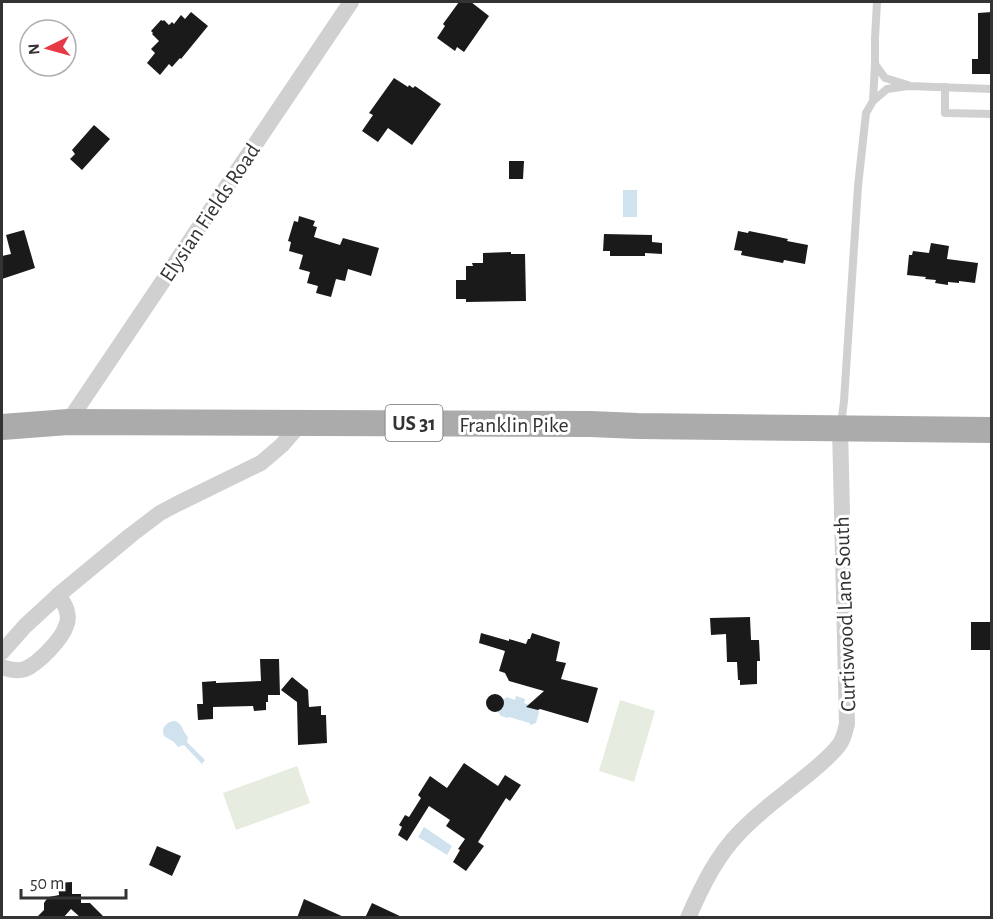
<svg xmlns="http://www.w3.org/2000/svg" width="993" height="919" font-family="'Alegreya Sans',sans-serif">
<rect width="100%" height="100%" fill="#fff"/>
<path fill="#e6ecdf" d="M 620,700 L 655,711 L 634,782 L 599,771 Z
M 297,766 L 310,803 L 236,830 L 223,793 Z"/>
<path fill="#cfe2ee" d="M 623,190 L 637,190 L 637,217 L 623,217 Z
M 516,696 L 525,699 L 524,703 L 537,707 L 539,712 L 536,723 L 530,725 L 530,723 L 509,717 L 508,718 L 501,716 L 498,712 L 501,701 L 507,697 L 515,700 Z
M 173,721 C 182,721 182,731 188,737 L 187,742 L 205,760 L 202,764 L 184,745 L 178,747 L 174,742 L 164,736 C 161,729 165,723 173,721 Z
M 424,827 L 452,846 L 447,855 L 418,837 Z"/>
<path fill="#1a1a1a" d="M 459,2 L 471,2 L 489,16 L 464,52 L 457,47 L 455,51 L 437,38 L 445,26 L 443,24 Z
M 191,12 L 208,26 L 181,59 L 180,58 L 172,67 L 169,64 L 160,75 L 147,63 L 155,53 L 151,49 L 159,41 L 152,34 L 153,33 L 151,31 L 161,20 L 163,21 L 164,20 L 169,25 L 172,22 L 174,24 L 181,15 L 185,19 Z
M 992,12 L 992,74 L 972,74 L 972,59 L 978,59 L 978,13 Z
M 394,78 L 408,87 L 409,85 L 413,88 L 415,86 L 441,104 L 412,145 L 388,128 L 378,142 L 362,131 L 373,115 L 369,113 Z
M 94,125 L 110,139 L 82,170 L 70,159 L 75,154 L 72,150 Z
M 509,161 L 524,161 L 523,179 L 509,179 Z
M 299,216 L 315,221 L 313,226 L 317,227 L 314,237 L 340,245 L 343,238 L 379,248 L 371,276 L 348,269 L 345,281 L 336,279 L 331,297 L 316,293 L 318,286 L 307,283 L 310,272 L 299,269 L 303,255 L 289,251 L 291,242 L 288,241 L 294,221 L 298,222 Z
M 24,230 L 35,268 L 2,279 L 2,256 L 11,254 L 6,235 Z
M 738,231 L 748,233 L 749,231 L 769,235 L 788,239 L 787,241 L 808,245 L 805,264 L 784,260 L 783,263 L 741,255 L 742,251 L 734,250 Z
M 604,234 L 652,235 L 652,242 L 662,243 L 662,254 L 645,253 L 645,256 L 610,256 L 610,251 L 603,251 Z
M 931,243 L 949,246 L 947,259 L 978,263 L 975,283 L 959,281 L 959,283 L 948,282 L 948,285 L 935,283 L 936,280 L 925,279 L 926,277 L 907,275 L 909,255 L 912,255 L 913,251 L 929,253 Z
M 511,252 L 511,254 L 525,254 L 526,301 L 466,302 L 466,299 L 456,299 L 456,280 L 466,280 L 466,266 L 473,266 L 472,263 L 483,263 L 483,253 Z
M 750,617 L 751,640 L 759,640 L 760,661 L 757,661 L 757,684 L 740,685 L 740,680 L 738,680 L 737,662 L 727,662 L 726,634 L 711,635 L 710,618 Z
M 971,622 L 992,622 L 992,650 L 971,650 Z
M 481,633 L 509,641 L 509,639 L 526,644 L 528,639 L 530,639 L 532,633 L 560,642 L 556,661 L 566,663 L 561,679 L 598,688 L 588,723 L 540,709 L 538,710 L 526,707 L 544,691 L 509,681 L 505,673 L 499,671 L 505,651 L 479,643 Z
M 260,659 L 279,659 L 280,695 L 268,695 L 268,702 L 266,702 L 266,710 L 254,711 L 253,706 L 213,707 L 213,719 L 198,720 L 197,704 L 203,704 L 202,682 L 216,681 L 216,683 L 261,681 Z
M 292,677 L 308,690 L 309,707 L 321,706 L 321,715 L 326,715 L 327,743 L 298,745 L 297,702 L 281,690 Z
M486 703a9 9 0 1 1 18 0a9 9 0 1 1-18 0Z
M 464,763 L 498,786 L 505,775 L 521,785 L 510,801 L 506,798 L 478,842 L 484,846 L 466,871 L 453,862 L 460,850 L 458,849 L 465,839 L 446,826 L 450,820 L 429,806 L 407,841 L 398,835 L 402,827 L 399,825 L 405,815 L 409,817 L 421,798 L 418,795 L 430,776 L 447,788 Z
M 157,846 L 181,856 L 172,876 L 149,865 Z
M 72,882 L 72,894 L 81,894 L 81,903 L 90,903 L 105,918 L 81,918 L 71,909 L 63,918 L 36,918 L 44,910 L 44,903 L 46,900 L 49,897 L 59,895 L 58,883 Z
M 304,899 L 346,918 L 297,918 Z
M 372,903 L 404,918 L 365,918 Z"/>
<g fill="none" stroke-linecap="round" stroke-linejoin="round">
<path stroke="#d0d0d0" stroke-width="8" d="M 877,2 L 875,38 L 875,64 L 885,78 L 908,85
M 945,87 L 945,113 L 992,114
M 873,101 L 875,64
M 841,425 L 844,401 L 858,186 L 866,113 L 873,101 L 887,89 L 908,86 L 992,89"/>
<path stroke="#d0d0d0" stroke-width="16" d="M 68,422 L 351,2
M 2,652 L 25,626 L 62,592 L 131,535 L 160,513 L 177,504 L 261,463 L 282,445 L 302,422
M 2,667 C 8,669 17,672 25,669 C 38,664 62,639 66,626 C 68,622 68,616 67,612 C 66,605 62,601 58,595
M 688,918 C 702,886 717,855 741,831 C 760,811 784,794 805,777 C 817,767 830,757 839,745 C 844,739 845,731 847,724 L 840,428"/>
<path stroke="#ababab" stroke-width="26" d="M 2,427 L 68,422 L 590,424 L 638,426 L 992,430"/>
</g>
<g text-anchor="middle" stroke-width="6" stroke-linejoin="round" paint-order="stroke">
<rect fill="#fff" stroke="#707070" stroke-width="1.5" x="385.5" y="405" width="57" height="36" rx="4.5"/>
<g font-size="21" font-weight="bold" fill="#333">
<text x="414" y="430">US 31</text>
</g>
<g font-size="22" fill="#333" stroke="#fff">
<text transform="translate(209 212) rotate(-56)" y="8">Elysian Fields Road</text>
<text x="514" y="432">Franklin Pike</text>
<text transform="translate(844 614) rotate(-92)" y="8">Curtiswood Lane South</text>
</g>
</g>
<rect width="993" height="919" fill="none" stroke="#333333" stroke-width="6"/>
<g transform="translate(48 48) rotate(265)"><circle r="28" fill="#ffffff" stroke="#adadad" stroke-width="1.5"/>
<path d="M0-4.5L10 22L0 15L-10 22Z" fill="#e63946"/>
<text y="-9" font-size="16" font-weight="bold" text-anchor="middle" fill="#333333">N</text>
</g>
<path d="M21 889v9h105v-9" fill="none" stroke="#333333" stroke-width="3"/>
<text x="30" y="889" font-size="18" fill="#333333" stroke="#ffffff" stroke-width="4.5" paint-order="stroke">50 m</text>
</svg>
